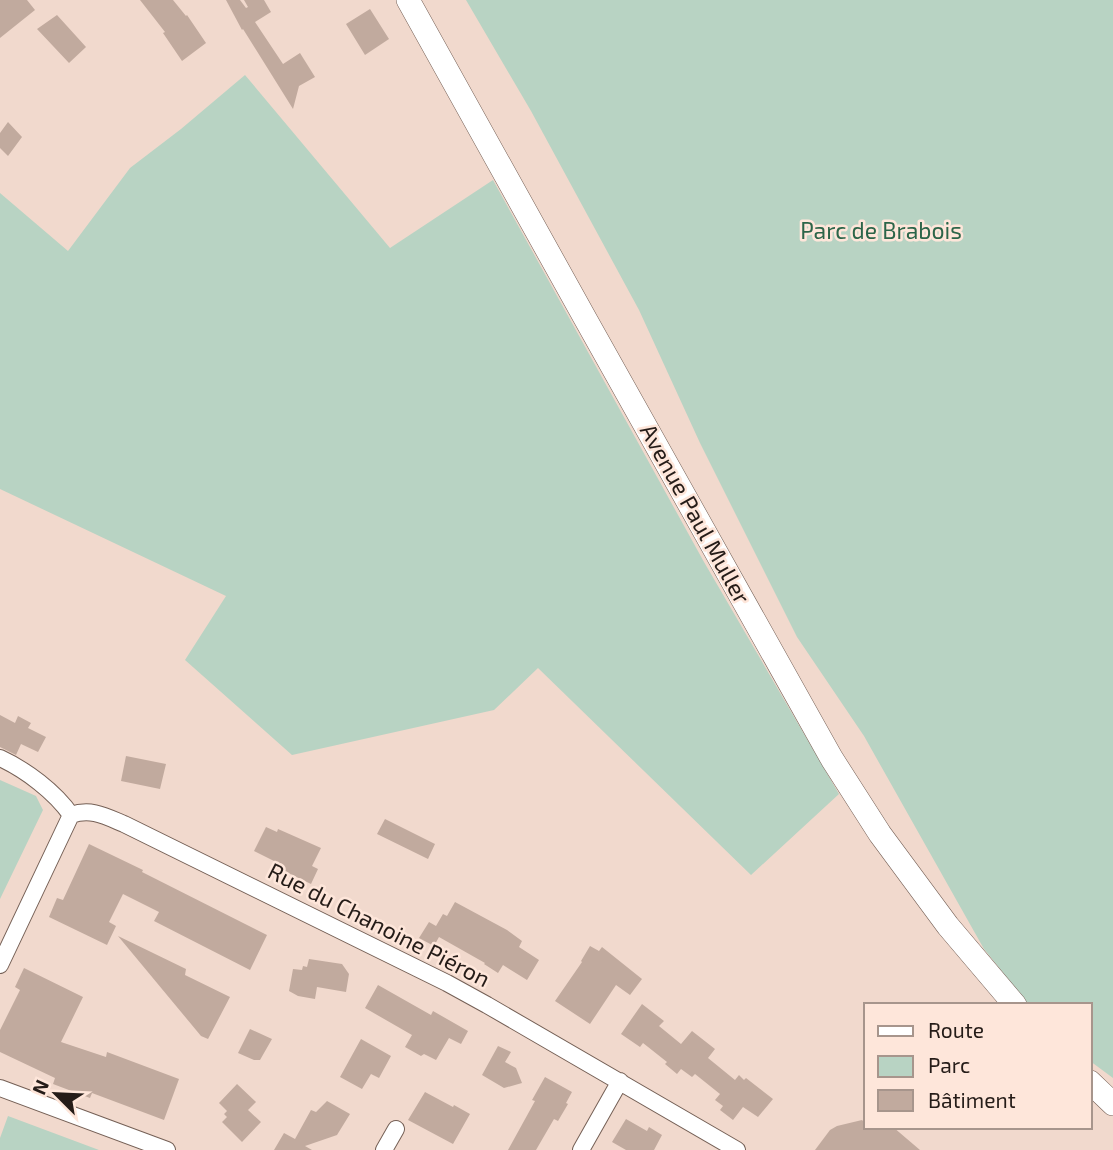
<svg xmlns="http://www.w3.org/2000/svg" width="1113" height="1150" font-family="'Exo 2',sans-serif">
<rect width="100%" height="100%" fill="#f1d9cd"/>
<path fill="#b8d3c3" d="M 466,0 L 1113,0 L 1113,1078 L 1090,1061 L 1090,1005 L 1029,1005 L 984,949 L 864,736 L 797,637 L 700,443 L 639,310 L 531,111 Z
M 245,75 L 390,248 L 493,180 L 704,562 L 839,794 L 751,875 L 538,668 L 494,710 L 292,755 L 185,660 L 226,596 L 0,489 L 0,193 L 68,251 L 130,168 L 181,129 Z
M 0,780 L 36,796 L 43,810 L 0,899 Z
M 8,1116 L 99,1150 L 0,1150 L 0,1138 Z"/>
<path fill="#c1aa9e" d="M 0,0 L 27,0 L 35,10 L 0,38 Z
M 140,0 L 173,0 L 186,16 L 187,15 L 206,43 L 182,61 L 163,33 L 165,32 Z
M 226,0 L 240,0 L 246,8 L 248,7 L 244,0 L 264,0 L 271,12 L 255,22 L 283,64 L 300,53 L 315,77 L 299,86 L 293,109 L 243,29 L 242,30 Z
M 370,9 L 389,39 L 365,55 L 346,24 Z
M 57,15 L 86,47 L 69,63 L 37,29 Z
M 8,122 L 22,137 L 8,156 L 0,148 L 0,133 Z
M 0,715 L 15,723 L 18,716 L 31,723 L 28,728 L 46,737 L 38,752 L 21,744 L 16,755 L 0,747 Z
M 126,756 L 166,764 L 160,789 L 121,781 Z
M 385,819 L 435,844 L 428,859 L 377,834 Z
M 266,827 L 277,832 L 278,829 L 321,848 L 312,866 L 318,869 L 311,884 L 272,865 L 274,861 L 254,851 Z
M 89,844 L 143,870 L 142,872 L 267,935 L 250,970 L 154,921 L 159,912 L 123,894 L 109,922 L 116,926 L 107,945 L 49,917 L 57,898 L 63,900 Z
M 455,902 L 507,930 L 522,941 L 519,947 L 539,960 L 527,980 L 503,965 L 498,973 L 484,964 L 485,963 L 439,937 L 434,946 L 419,938 L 429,922 L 436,926 L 443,914 L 447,916 Z
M 118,936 L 186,969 L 185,975 L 230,997 L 208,1039 L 201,1036 Z
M 590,946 L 599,951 L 602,947 L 642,979 L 630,995 L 616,985 L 590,1024 L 555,1001 L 582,962 L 581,961 Z
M 309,959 L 342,964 L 349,974 L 346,992 L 317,987 L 315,999 L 298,996 L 289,991 L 293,969 L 302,970 L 303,966 L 307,967 Z
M 24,968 L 83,997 L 61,1042 L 106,1057 L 107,1052 L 179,1079 L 164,1120 L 92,1093 L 90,1098 L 53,1084 L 55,1078 L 0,1052 L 0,1030 L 20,990 L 15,987 Z
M 378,985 L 431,1015 L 433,1011 L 468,1031 L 461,1044 L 449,1038 L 436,1060 L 424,1054 L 421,1056 L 405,1047 L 412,1035 L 365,1008 Z
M 642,1004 L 664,1021 L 659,1026 L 681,1044 L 692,1031 L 715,1049 L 708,1058 L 735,1080 L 739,1075 L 744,1080 L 746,1078 L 773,1099 L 758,1117 L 743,1107 L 733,1120 L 720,1110 L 723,1106 L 715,1100 L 720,1094 L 695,1074 L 692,1077 L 681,1069 L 677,1074 L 665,1064 L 667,1062 L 643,1043 L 640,1047 L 621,1034 Z
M 250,1029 L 272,1039 L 260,1060 L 254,1060 L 238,1053 Z
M 361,1039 L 391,1056 L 379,1078 L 371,1074 L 362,1089 L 340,1077 Z
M 498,1046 L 511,1052 L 505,1062 L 516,1068 L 522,1083 L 504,1088 L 482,1075 Z
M 545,1077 L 572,1092 L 566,1103 L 568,1104 L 558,1121 L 554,1119 L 536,1150 L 508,1150 L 535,1101 L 532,1100 Z
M 237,1084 L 256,1102 L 248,1110 L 261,1122 L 242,1142 L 222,1122 L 227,1117 L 224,1114 L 227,1111 L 219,1103 Z
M 425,1092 L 453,1107 L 454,1105 L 470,1114 L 453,1144 L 408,1120 Z
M 327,1101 L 350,1114 L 337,1135 L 305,1146 L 312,1150 L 274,1150 L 284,1133 L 295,1139 L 311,1110 L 316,1112 Z
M 626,1119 L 647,1131 L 649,1127 L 662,1135 L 654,1150 L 626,1150 L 612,1142 Z
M 862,1120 L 866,1124 L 866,1127 L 893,1127 L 920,1150 L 815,1150 L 830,1130 L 837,1126 Z"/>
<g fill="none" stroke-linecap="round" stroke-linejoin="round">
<defs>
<path id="minor" d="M 0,758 C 26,770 55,792 71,815
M 71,815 C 91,808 105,816 124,824 L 447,983 L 487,1005 L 737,1150
M 0,965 L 71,815
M 0,1088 L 167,1150
M 384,1150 L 396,1129
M 581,1150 L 620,1081"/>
<path id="secondary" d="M 408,0 L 586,320 L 832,759 L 880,834 L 948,926 L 1015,1005
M 1090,1082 L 1113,1104"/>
</defs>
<use href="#minor" stroke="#756056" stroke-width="18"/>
<use href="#secondary" stroke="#756056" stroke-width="24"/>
<use href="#minor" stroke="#fff" stroke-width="16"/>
<use href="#secondary" stroke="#fff" stroke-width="23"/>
</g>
<g text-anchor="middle" stroke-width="5" stroke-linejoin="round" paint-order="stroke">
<g font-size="23" fill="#2c6549" stroke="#fee6da">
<text x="881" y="239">Parc de Brabois</text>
</g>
<g font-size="23" fill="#251c18" stroke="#fee6da">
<text transform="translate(695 514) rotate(61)" y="8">Avenue Paul Muller</text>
<text transform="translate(379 925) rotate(27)" y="8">Rue du Chanoine Piéron</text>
</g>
</g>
<rect x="864" y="1003" width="228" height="126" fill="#fee6da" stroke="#a7958c" stroke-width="2"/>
<rect x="878" y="1026" width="35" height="10" fill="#ffffff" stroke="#a7958c" stroke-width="2"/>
<text x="928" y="1038" font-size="21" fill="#251c18">Route</text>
<rect x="878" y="1056" width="35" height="21" fill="#b8d3c3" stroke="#a7958c" stroke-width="2"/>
<text x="928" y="1073" font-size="21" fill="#251c18">Parc</text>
<rect x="878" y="1090" width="35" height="21" fill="#c1aa9e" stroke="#a7958c" stroke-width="2"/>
<text x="928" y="1108" font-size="21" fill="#251c18">Bâtiment</text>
<g transform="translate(56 1094) rotate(294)" stroke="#fee6da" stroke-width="5" paint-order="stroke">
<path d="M0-5L12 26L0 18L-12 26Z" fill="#251c18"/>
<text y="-10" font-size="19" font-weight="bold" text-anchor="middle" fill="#251c18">N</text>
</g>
</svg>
